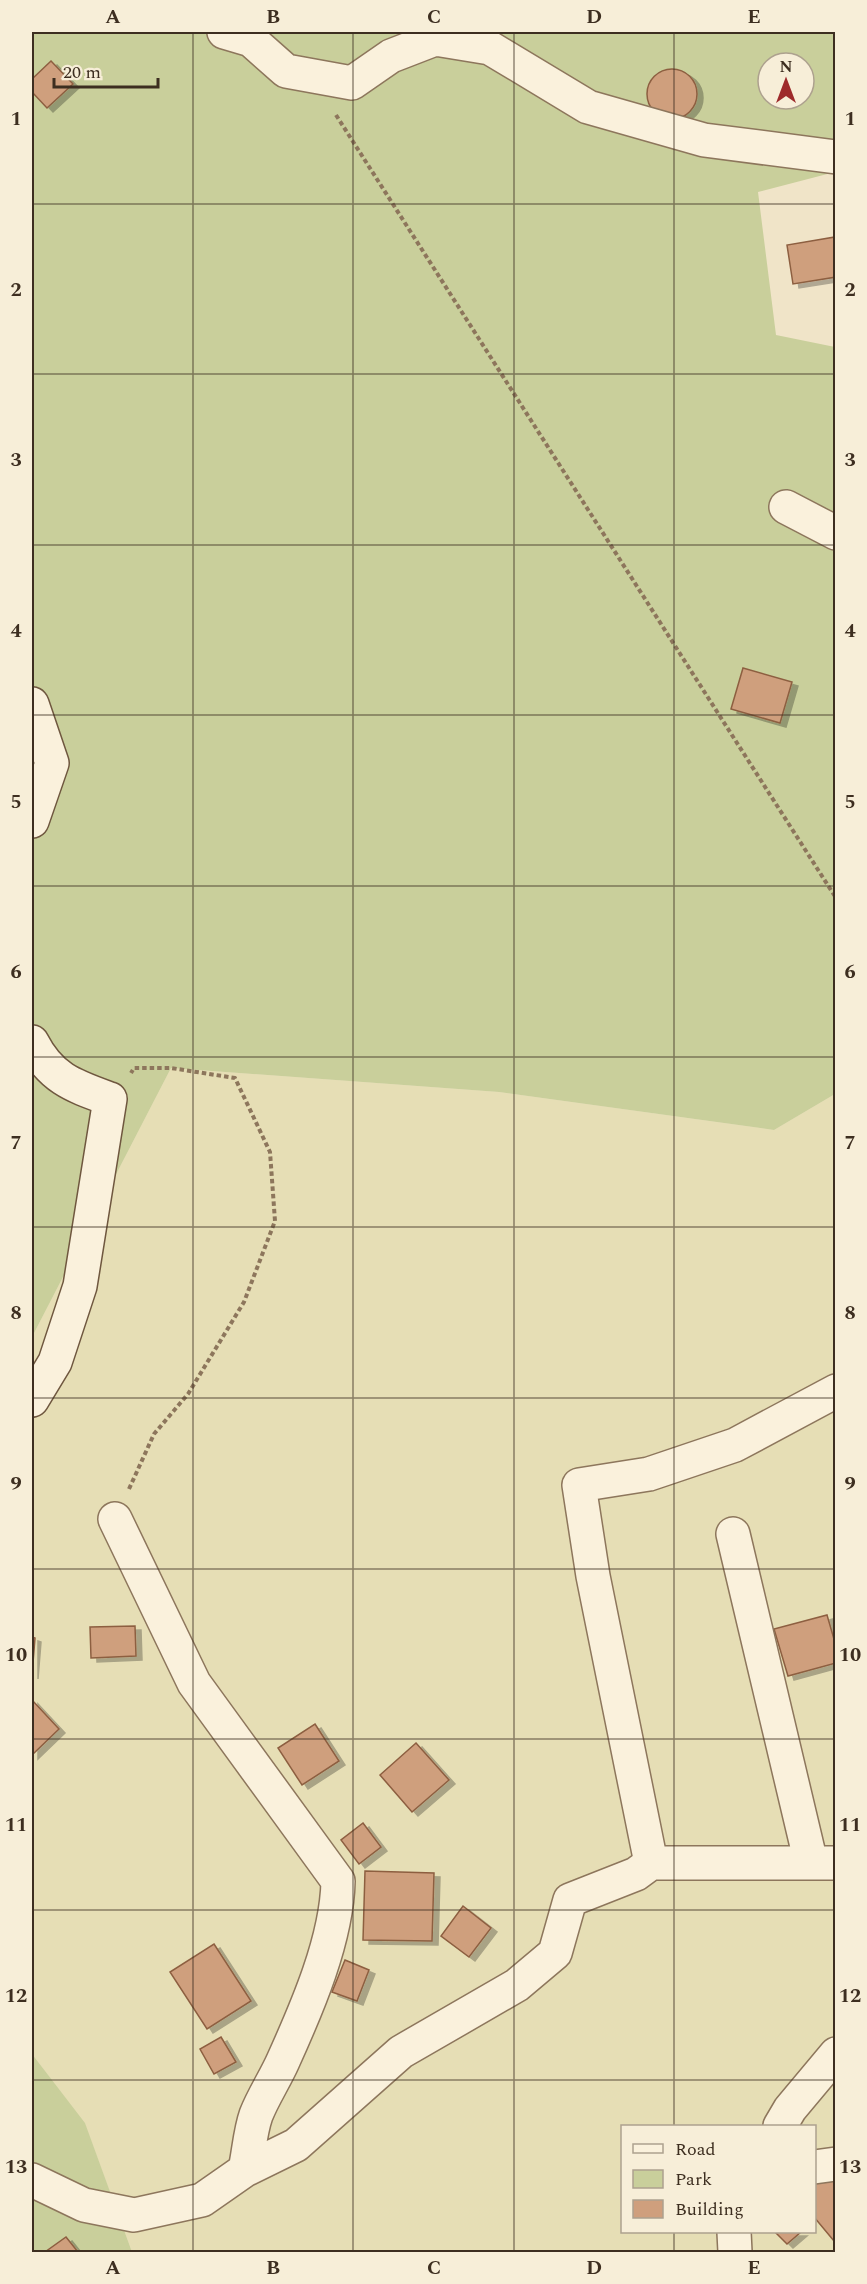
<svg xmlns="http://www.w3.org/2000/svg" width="867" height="2284" font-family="Spectral,serif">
<defs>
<filter id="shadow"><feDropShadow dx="6" dy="4" stdDeviation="0" flood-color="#0004"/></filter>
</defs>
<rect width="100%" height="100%" fill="#f0e4c8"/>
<path fill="#e6deb5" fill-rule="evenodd" d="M 171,1068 L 499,1092 L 774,1130 L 835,1094 L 835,2252 L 132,2252 L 85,2124 L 32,2054 L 32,1337 ZM 622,2126 L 814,2126 L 814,2232 L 622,2232 Z"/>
<path fill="#c9cf9b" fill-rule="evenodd" d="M 32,32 L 835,32 L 835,172 L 758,192 L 776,335 L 835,347 L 835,1094 L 774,1130 L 499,1092 L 171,1068 L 32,1337 ZM 768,63 L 804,63 L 804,99 L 768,99 Z
M 32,2054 L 85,2123 L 132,2252 L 32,2252 Z"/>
<path fill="#cf9f7d" stroke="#8d5f41" stroke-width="1.5" filter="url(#shadow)" d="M 51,61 L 73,84 L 47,108 L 32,92 L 32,79 Z
M647 94a25 25 0 1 1 50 0a25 25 0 1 1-50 0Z
M 835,237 L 836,277 L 793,284 L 787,245 Z
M 743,668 L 792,682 L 780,723 L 731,709 Z
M 827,1615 L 836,1646 L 836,1663 L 788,1676 L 774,1629 Z
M 135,1626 L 136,1656 L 91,1658 L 90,1627 Z
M 32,1637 L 35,1638 L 32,1675 Z
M 32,1700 L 59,1729 L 32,1755 Z
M 315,1724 L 339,1761 L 302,1785 L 278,1748 Z
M 416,1743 L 449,1780 L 412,1812 L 380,1775 Z
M 363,1823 L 381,1847 L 359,1864 L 341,1840 Z
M 365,1871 L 434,1873 L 432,1941 L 363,1940 Z
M 463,1906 L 491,1928 L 469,1957 L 441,1936 Z
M 214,1944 L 251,2001 L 207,2029 L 170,1972 Z
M 345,1960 L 369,1970 L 357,2001 L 332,1992 Z
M 221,2037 L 236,2062 L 214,2074 L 200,2049 Z
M 831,2171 L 836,2176 L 834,2241 L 814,2217 L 814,2184 Z
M 775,2232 L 801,2232 L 787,2244 Z
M 66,2237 L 78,2252 L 45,2252 Z"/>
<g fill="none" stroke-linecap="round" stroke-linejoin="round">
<defs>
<path id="street" d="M 224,32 L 251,40 L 286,71 L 352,83 L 391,56 L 435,39 L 490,48 L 588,107 L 704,140 L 836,157
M 786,507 L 836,533
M 733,1534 L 811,1863
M 651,1863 L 836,1863
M 780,2126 L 790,2109 L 836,2054
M 814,2167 L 836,2164
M 245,2170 L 296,2145 L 401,2052 L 517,1985 L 555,1953 L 570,1900 L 636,1874 L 651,1863 L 593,1576 L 579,1485 L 649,1474 L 735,1445 L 836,1391
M 32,2180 L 84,2205 L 134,2215 L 202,2200 L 245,2170 C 249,2152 250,2132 256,2115 C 263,2097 275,2079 283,2061 C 307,2008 337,1939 338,1881 L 194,1683 L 115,1519
M 734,2232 L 735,2252"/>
<path id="secondary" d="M 32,704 L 52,763 L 32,821
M 32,1042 C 51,1079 74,1086 110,1099 L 80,1286 L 55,1362 L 32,1400"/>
</defs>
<use href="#street" stroke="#8d765c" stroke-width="36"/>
<use href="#secondary" stroke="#6f573f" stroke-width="36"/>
<path stroke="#8d765c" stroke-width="4" stroke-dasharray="4.5 3" stroke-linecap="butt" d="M 336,115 L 836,898
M 129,1489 L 154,1434 L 188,1394 L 244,1302 L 275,1221 L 270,1152 L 235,1078 L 171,1068 L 134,1068 L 131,1073"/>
<use href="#street" stroke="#faf1dc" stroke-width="33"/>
<use href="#secondary" stroke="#faf1dc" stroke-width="33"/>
</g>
<path fill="none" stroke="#3d2e20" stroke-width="1.5" stroke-opacity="0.55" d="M 193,32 L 193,2252M 353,32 L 353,2252M 514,32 L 514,2252M 674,32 L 674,2126M 32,204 L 836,204M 32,374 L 836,374M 32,545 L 836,545M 32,715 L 836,715M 32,886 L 836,886M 32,1057 L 836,1057M 32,1227 L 836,1227M 32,1398 L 836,1398M 32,1569 L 836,1569M 32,1739 L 836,1739M 32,1910 L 836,1910M 32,2080 L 836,2080M 674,2232 L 674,2252"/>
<rect width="867" height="2284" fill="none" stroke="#f7eed8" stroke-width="66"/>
<rect x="621" y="2125" width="195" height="108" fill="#f7eed8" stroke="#ada18e" stroke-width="1.5"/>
<rect x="633" y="2144" width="30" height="9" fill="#faf1dc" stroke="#ada18e" stroke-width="1.5"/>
<text x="675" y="2155" font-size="18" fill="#3d2e20">Road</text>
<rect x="633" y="2170" width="30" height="18" fill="#c9cf9b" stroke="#ada18e" stroke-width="1.5"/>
<text x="675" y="2185" font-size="18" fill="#3d2e20">Park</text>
<rect x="633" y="2200" width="30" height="18" fill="#cf9f7d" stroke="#ada18e" stroke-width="1.5"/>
<text x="675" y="2215" font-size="18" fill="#3d2e20">Building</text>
<g transform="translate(786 81)"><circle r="28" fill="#f7eed8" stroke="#ada18e" stroke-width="1.5"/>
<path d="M0-4.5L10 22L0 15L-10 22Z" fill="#9e2a2b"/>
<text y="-9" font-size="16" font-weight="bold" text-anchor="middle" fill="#3d2e20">N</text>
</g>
<path d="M54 78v9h104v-9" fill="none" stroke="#3d2e20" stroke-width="3"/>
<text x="63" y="78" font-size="18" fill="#3d2e20" stroke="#f7eed8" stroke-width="4.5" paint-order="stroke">20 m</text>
<rect x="33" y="33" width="801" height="2218" fill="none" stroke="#3d2e20" stroke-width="2"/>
<g font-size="20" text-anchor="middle" font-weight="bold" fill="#3d2e20">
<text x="113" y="23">A</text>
<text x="273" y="23">B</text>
<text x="434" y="23">C</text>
<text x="594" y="23">D</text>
<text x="754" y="23">E</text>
<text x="16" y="125">1</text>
<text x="850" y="125">1</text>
<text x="16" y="296">2</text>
<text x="850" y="296">2</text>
<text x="16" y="466">3</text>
<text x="850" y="466">3</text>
<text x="16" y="637">4</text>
<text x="850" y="637">4</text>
<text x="16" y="808">5</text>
<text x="850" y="808">5</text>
<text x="16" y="978">6</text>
<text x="850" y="978">6</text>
<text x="16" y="1149">7</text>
<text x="850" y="1149">7</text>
<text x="16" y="1319">8</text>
<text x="850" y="1319">8</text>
<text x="16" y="1490">9</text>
<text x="850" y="1490">9</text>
<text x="16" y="1661">10</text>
<text x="850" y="1661">10</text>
<text x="16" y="1831">11</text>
<text x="850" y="1831">11</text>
<text x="16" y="2002">12</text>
<text x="850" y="2002">12</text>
<text x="16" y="2173">13</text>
<text x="850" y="2173">13</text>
<text x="113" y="2274">A</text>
<text x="273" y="2274">B</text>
<text x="434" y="2274">C</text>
<text x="594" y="2274">D</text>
<text x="754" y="2274">E</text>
</g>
</svg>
